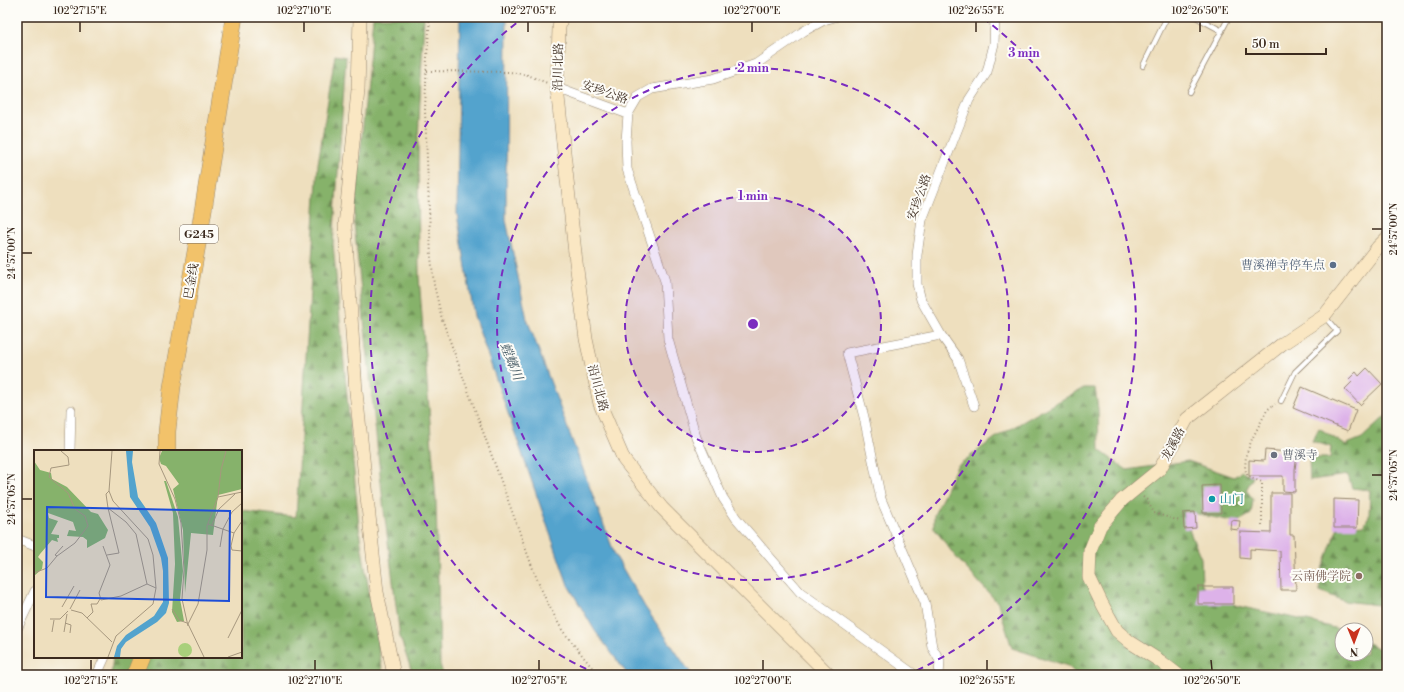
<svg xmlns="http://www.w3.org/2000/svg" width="1404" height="692" font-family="'Libre Bodoni','Noto Serif SC',serif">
<defs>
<pattern id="forest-firs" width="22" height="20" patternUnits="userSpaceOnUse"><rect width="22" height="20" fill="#86b26b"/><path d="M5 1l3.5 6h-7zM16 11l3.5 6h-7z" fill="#6f9157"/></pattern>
</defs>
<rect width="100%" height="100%" fill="#fdfcf7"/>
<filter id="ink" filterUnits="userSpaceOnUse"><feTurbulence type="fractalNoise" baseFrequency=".025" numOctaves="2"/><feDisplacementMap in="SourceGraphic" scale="8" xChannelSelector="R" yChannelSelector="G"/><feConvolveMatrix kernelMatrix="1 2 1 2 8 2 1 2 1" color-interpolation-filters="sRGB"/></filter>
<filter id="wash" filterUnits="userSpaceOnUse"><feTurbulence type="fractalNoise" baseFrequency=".012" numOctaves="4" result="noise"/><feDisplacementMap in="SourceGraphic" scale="16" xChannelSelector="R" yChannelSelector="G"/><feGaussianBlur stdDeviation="0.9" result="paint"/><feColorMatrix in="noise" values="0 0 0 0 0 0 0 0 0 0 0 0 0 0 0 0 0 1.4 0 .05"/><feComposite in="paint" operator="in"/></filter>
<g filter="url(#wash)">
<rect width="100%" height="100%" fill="#eedfbe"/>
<path fill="url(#forest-firs)" stroke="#606e44" d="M 373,17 L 424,17 L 418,140 L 419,277 L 436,501 L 440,664 L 443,675 L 413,675 L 400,637 L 383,502 L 354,223 Z
M 335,55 L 346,57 L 333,244 L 360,537 L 383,675 L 111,675 L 113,657 L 241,657 L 241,511 L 296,517 L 318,164 Z
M 1084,388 L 1095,388 L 1098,409 L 1099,450 L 1127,470 L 1188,461 L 1234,477 L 1242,471 L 1253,477 L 1246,490 L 1253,499 L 1251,514 L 1237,522 L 1183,511 L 1192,537 L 1201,558 L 1202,586 L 1237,606 L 1299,619 L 1342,630 L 1342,654 L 1366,654 L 1366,642 L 1383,651 L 1387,651 L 1387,675 L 1077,675 L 1068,666 L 1012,648 L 998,603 L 955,556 L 934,528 L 934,515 L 957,466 L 995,438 L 1050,406 Z
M 1387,415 L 1387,606 L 1344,601 L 1320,591 L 1319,577 L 1338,527 L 1364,525 L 1369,516 L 1370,490 L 1352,488 L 1348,475 L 1310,480 L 1309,458 L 1330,458 L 1331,447 L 1312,441 L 1319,428 L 1345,445 L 1362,438 Z"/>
<path fill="#53a3cd" stroke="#476676" d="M 460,17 L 507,17 L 506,220 L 527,319 L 615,555 L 645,607 L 692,675 L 628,675 L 595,631 L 568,585 L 474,316 L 457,214 Z"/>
<g id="blocks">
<path fill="#ddb2e9" d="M 1367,368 L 1382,384 L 1360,405 L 1345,389 L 1352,382 L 1349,379 L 1356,372 L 1359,376 Z
M 1302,387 L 1356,410 L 1348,431 L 1293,408 Z
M 1289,448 L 1298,449 L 1295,469 L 1295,492 L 1283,491 L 1283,476 L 1249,476 L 1249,460 L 1264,461 L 1265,450 L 1289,452 Z
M 1220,485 L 1221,513 L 1203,513 L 1202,486 Z
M 1271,493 L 1290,493 L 1290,535 L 1294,535 L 1296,590 L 1281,590 L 1280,551 L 1250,549 L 1250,559 L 1240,558 L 1240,532 L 1271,533 Z
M 1334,499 L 1358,500 L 1357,528 L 1334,528 Z
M 1195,512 L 1196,528 L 1184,529 L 1183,513 Z
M 1231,520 L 1240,521 L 1239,530 L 1230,529 Z
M 1198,587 L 1233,587 L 1233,604 L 1198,604 Z"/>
</g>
</g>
<g filter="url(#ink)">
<use href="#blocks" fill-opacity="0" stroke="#94846e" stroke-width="1"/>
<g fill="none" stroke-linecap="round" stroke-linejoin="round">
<defs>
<path id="lane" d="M 1196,17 L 1222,31
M 1143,66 L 1167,17
M 1189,92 L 1229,17
M 1281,401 L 1295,372 L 1337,331 L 1324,316"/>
<path id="street" d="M 557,88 L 628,114 L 638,97 L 652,89 L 713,79 L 756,64 L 804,31 L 824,20 L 835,17
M 628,114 L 626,141 L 627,169 L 665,281 L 668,339 L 696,437 L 723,498 L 736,518 L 800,592 L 915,675
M 974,406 L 958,359 L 941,335 L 921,300 L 917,284 L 917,255 L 922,220 L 969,100 L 987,72 L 994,44 L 995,17
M 70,451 L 71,410
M 17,539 L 35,546
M 17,629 L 35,591
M 97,675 L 105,657
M 939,675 L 940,661 L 932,647 L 925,603 L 881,499 L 864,417 L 847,353 L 941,335"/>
<path id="secondary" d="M 360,17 L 358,90 L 345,226 L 356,392 L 377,592 L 394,675
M 561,17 L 559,28 L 557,88 L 576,262 L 586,339 L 600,404 L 624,460 L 662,508 L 829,675
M 1178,675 L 1160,661 L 1130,642 L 1117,631 L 1103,606 L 1089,577 L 1090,551 L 1100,526 L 1122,500 L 1160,469 L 1187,419 L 1282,344 L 1324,316 L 1378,247 L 1387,238"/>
<path id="highway" d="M 167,451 L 167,431 L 172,387 L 202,217 L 234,17
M 135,675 L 142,657"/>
</defs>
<use href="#lane" stroke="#94846e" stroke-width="6"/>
<use href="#street" stroke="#94846e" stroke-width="10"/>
<use href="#secondary" stroke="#94846e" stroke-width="14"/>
<use href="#highway" stroke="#94846e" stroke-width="18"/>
<path stroke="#94846e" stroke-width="2" stroke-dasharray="1 3" stroke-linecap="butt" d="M 430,17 L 427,56 L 425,110 L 431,257 L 434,285 L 442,319 L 533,569 L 546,600 L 562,630 L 598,675
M 427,71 L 510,72 L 528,75 L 547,83
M 1143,497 L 1147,500 L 1154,513 L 1180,521
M 1262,525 L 1262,482 L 1248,477 L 1245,469 L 1246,455 L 1252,439 L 1267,410 L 1275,404"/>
<use href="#lane" stroke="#fff" stroke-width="4.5"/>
<use href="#street" stroke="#fff" stroke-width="9"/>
<use href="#secondary" stroke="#fae7c3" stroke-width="13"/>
<use href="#highway" stroke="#f2c26a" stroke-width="17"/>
</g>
</g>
<path fill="none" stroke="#3b2a1e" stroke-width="1.5" d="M 80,22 L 80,32M 304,22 L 304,32M 528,22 L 528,32M 752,22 L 752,32M 976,22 L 976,32M 1200,22 L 1200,32M 1372,229 L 1382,229M 22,253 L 32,253M 1372,475 L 1382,475M 22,499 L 32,499M 91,660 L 91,670M 315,660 L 315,670M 539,660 L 539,670M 763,660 L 763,670M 987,660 L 987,670M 1211,660 L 1212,670"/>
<circle cx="753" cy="324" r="128" fill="#7b2cbf" fill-opacity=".12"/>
<g fill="none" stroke="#7b2cbf" stroke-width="2" stroke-dasharray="7 5">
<circle cx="753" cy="324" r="128"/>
<circle cx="753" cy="324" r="256"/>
<path d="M597 674A383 383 0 0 1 523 18M983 18A383 383 0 0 1 909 674"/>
</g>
<circle fill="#5c6f8a" stroke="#fdfcf7" stroke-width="1.5" cx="1333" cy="265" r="4"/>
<circle fill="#6b7280" stroke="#fdfcf7" stroke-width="1.5" cx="1274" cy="455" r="4"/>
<circle fill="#0f9aa8" stroke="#fdfcf7" stroke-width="1.5" cx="1212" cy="499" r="4"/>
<circle fill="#8d6e63" stroke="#fdfcf7" stroke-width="1.5" cx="1359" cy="576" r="4"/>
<g text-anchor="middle" stroke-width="4" stroke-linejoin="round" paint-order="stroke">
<rect fill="#fdfcf7" stroke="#75695f" stroke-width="1" x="180" y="225" width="38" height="18" rx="3"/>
<g font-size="11" font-weight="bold" fill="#3b2a1e">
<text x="199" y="238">G245</text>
</g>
<g font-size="12" fill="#3b2a1e" stroke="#fdfcf7">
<text transform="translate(558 67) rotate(-89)" y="4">沿川北路</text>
<text transform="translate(605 92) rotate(19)" y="4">安珍公路</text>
<text transform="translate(919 197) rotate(-70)" y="4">安珍公路</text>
<text transform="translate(191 281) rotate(-80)" y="4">巴金线</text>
<text transform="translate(598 388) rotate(75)" y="4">沿川北路</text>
<text transform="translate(1173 444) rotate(-62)" y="4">龙溪路</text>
</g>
<g font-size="12" fill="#4e5e75" stroke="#fdfcf7" text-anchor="end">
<text x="1325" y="269">曹溪禅寺停车点</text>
</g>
<g font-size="12" fill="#5b616d" stroke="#fdfcf7" text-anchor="start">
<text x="1282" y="459">曹溪寺</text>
</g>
<g font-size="12" fill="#0d838f" stroke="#fdfcf7" text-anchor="start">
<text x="1220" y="503">山门</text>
</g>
<g font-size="12" fill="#785e54" stroke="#fdfcf7" text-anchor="end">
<text x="1351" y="580">云南佛学院</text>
</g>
<g font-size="13" font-style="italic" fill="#455a64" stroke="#fdfcf7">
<text transform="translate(512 361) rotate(68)" y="5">螳螂川</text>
</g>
</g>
<g transform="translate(34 450)">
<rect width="208" height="208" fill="#eedfbe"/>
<path d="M 128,1 L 208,1 L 208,39 L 184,45 L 179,85 L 157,83 L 151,143 L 149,80 L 139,39 L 145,34 L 132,16 L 127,14 L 125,8 ZM 0,11 L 6,20 L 17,23 L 18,29 L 33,37 L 57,62 L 64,64 L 74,80 L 71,88 L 53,98 L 53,90 L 49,87 L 33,86 L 35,80 L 42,81 L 39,72 L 14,63 L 15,68 L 24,71 L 17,84 L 25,85 L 25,88 L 23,88 L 24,92 L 18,90 L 6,104 L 4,107 L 9,112 L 8,119 L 0,126 ZM 130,31 L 132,31 L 144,67 L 149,121 L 146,149 L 150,171 L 143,172 L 138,162 L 141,114 L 139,63 Z" fill="#86b26b"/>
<path d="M144 200a7 7 0 1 1 14 0a7 7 0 1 1-14 0Z" fill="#a9d07b"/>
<path d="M 92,1 L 99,1 L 98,12 L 104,47 L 122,73 L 134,108 L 135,153 L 132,163 L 123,172 L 92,192 L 87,199 L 86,207 L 80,207 L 83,196 L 92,185 L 120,166 L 129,152 L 129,121 L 127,108 L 116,77 L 96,47 Z" fill="#53a3cd"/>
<path fill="none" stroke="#a6977e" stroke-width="1" d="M 126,1 L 125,14 L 141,49 L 147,73 L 150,120 L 148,149 L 154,176M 75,41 L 72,44 L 74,58 L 92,72 L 102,84 L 113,134M 184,47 L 208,42M 208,71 L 200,83 L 197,96 L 198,100 L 208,101M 174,74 L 200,83M 178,75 L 185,59 L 201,44M 69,96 L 76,115 L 65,143 L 67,150 L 87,146 L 113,134 L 122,138M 186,97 L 189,79 L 198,62 L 208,53M 73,105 L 85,103 L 74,58M 23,106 L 21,105 L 29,96M 0,123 L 13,118 L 23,106 L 41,93 L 54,76 L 51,66 L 41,59 L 34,43 L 15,27 L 17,18 L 35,15 L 34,7 L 27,1M 28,157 L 40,136M 36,159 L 46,140M 138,159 L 145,170 L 153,173M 37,160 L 48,163 L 78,192M 53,168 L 59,162 L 57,154 L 63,154 L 66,149M 16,169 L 26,169 L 34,161M 31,173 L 37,175 L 36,183M 18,182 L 20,170M 30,182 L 33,164M 194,188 L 208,160M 74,207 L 82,186 L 119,154 L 122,138 L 119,105 L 114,89 L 79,51 L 75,41 L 78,1M 170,207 L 154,174 L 164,154 L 173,100 L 173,76 L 184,47 L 187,20 L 192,1M 194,207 L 208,202"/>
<path fill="#1d4ed8" fill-opacity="0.15" stroke="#1d4ed8" stroke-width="2" d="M 13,57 L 196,61 L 195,151 L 12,147 Z"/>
<rect width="208" height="208" fill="none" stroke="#3b2a1e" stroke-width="2"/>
</g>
<circle cx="753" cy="324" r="6" fill="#7b2cbf" stroke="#fdfcf7" stroke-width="2"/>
<g font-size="12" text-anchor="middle" font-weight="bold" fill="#7b2cbf" stroke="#fdfcf7" stroke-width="4" stroke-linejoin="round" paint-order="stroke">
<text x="1024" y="57">3 min</text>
<text x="753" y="72">2 min</text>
<text x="753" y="200">1 min</text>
</g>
<rect width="1404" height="692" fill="none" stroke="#fdfcf7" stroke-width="44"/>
<g transform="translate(1354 642) rotate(179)"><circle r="19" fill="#fdfcf7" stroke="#afa8a0"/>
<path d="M0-3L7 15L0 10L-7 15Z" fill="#c8321e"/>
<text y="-6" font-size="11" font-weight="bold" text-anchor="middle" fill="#3b2a1e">N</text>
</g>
<path d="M1246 48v6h80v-6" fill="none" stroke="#3b2a1e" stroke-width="2"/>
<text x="1252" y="48" font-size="12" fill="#3b2a1e" stroke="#fdfcf7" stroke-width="3" paint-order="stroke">50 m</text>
<rect x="22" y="22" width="1360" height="648" fill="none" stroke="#3b2a1e" stroke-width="1.5"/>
<g font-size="10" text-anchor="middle" fill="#3b2a1e">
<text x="80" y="14">102°27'15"E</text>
<text x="304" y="14">102°27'10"E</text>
<text x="528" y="14">102°27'05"E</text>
<text x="752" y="14">102°27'00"E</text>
<text x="976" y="14">102°26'55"E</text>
<text x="1200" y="14">102°26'50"E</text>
<text transform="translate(1393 229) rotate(-90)" y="4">24°57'00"N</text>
<text transform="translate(11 253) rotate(-90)" y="4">24°57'00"N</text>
<text transform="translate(1393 475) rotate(-90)" y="4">24°57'05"N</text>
<text transform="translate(11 499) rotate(-90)" y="4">24°57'05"N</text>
<text x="91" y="684">102°27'15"E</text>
<text x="315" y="684">102°27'10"E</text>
<text x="539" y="684">102°27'05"E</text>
<text x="763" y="684">102°27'00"E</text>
<text x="987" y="684">102°26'55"E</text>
<text x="1212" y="684">102°26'50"E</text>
</g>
</svg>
